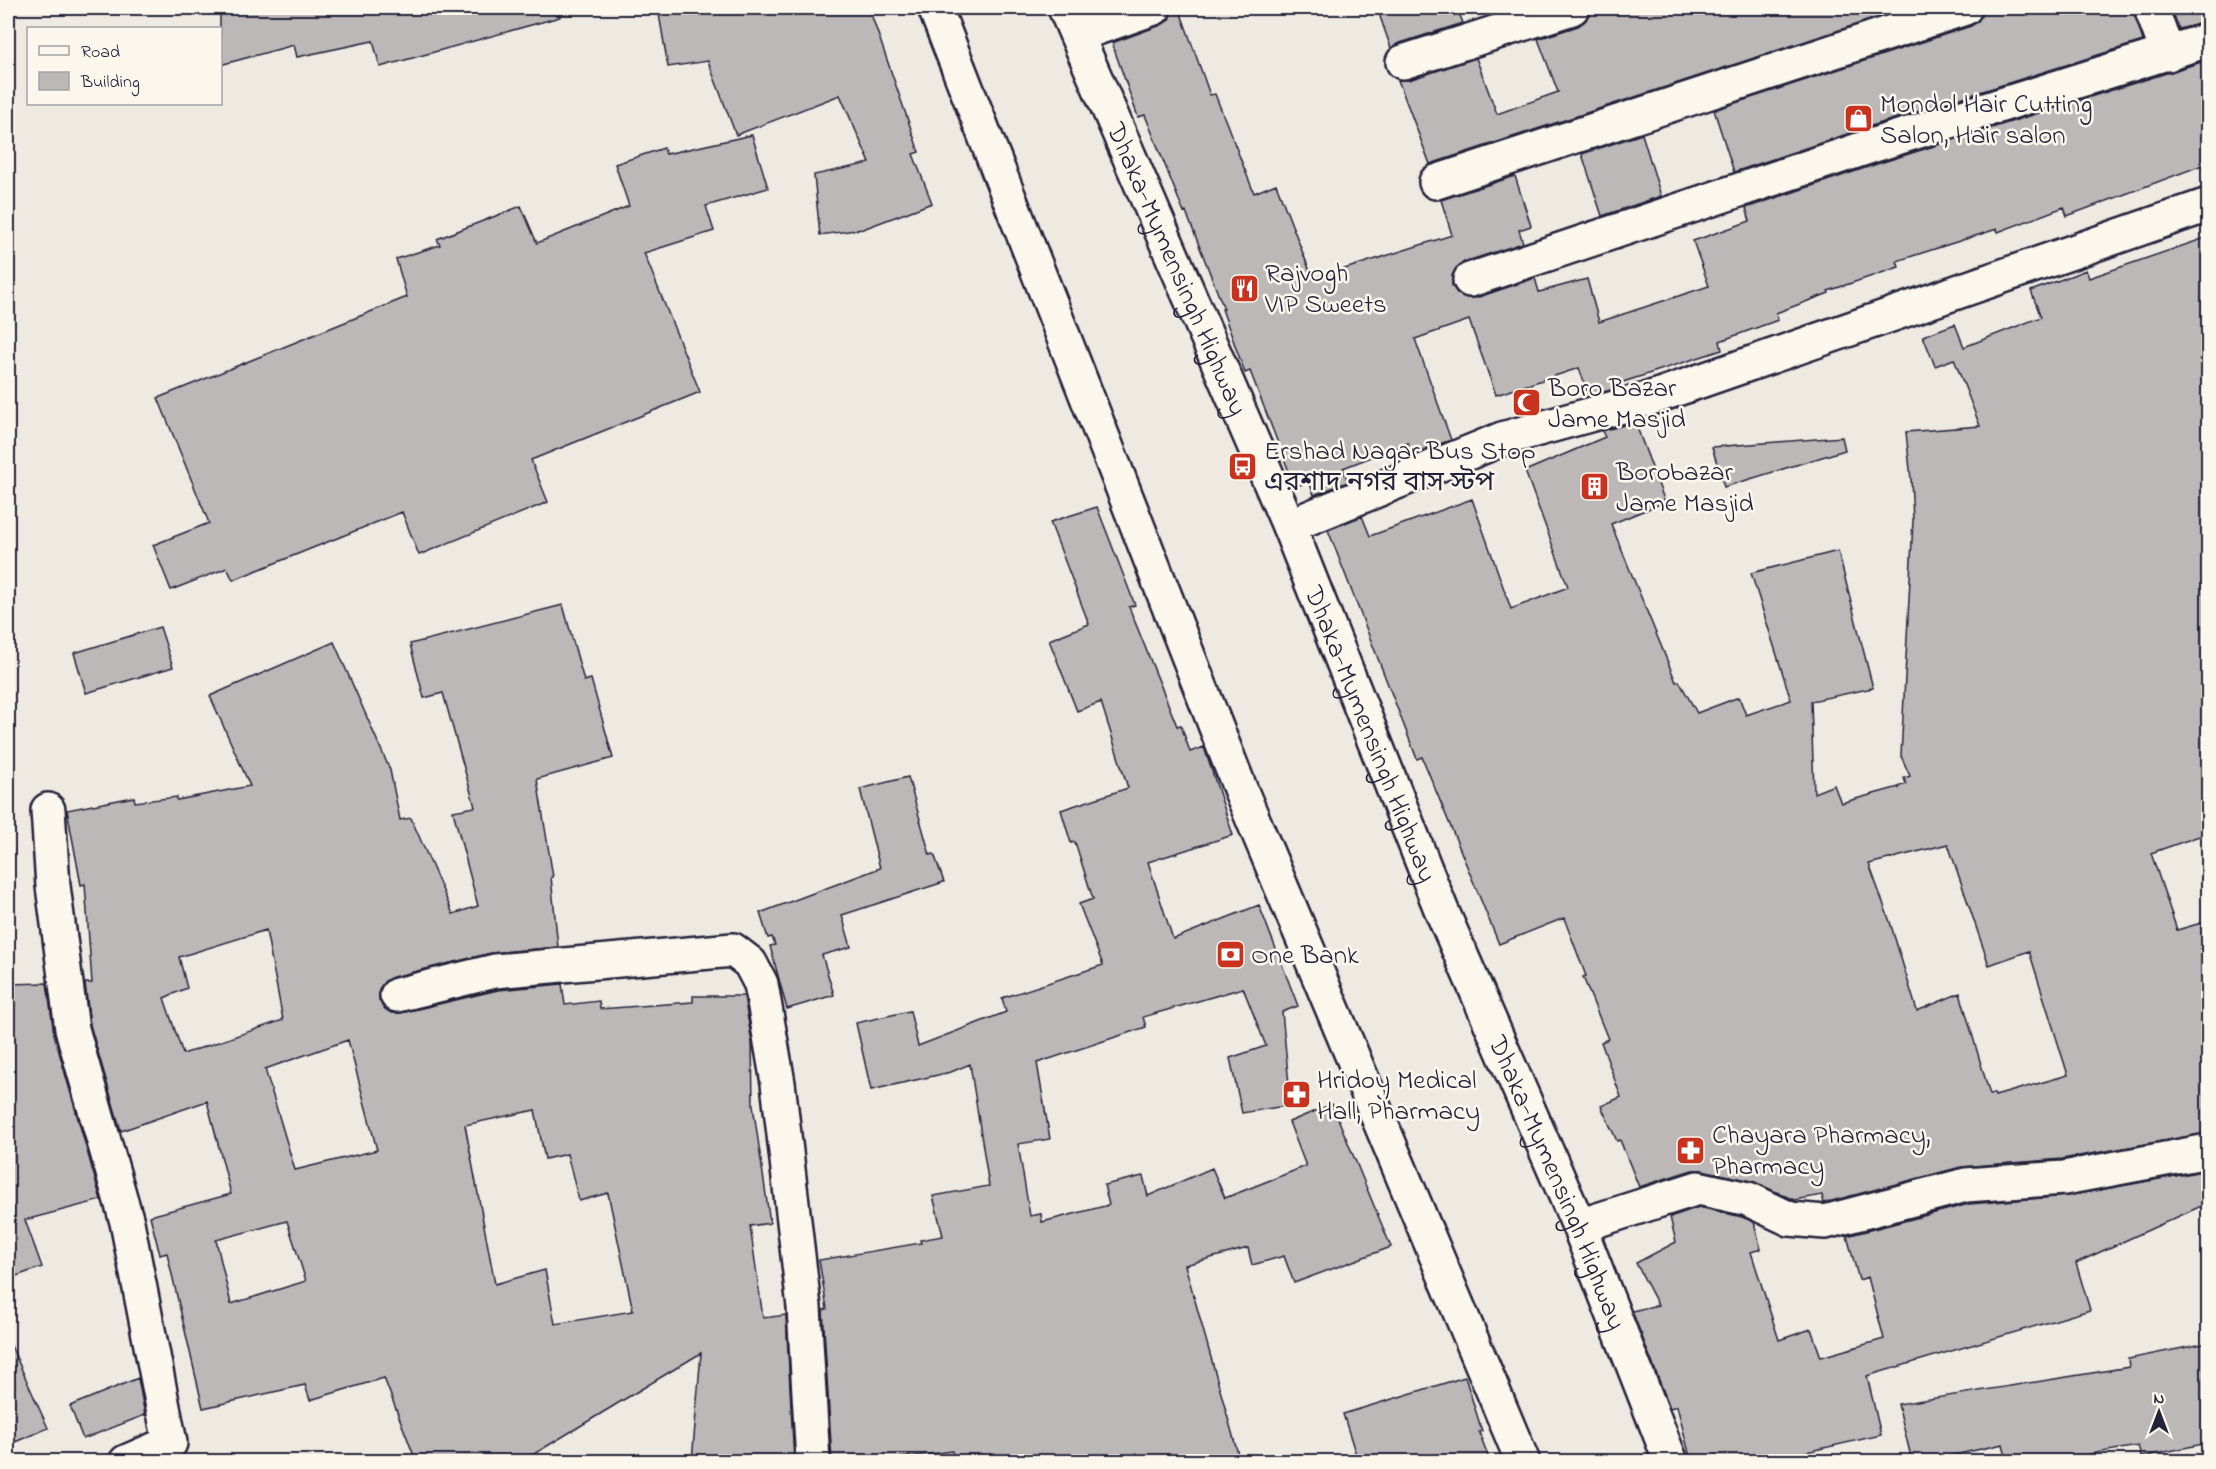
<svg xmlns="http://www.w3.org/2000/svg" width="2216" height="1469" font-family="'Indie Flower','Noto Sans Bengali',sans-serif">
<rect width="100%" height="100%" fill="#eeeae2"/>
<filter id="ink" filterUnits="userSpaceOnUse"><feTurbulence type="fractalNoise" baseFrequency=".0167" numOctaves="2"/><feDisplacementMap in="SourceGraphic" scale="12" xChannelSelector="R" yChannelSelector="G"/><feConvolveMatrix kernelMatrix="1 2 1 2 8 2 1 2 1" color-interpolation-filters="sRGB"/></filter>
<g filter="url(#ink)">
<path fill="#bcb8b8" stroke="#22223b" stroke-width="1.5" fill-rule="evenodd" d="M 220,8 L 559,8 L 560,17 L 380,67 L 373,41 L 297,57 L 294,45 L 220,65 Z
M 658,8 L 869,8 L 919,152 L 913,154 L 932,203 L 863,229 L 820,235 L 814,175 L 870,163 L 840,95 L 736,135 L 708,61 L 668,67 Z
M 1172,8 L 1179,8 L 1210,95 L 1215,94 L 1254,193 L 1276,184 L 1313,279 L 1452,235 L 1441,200 L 1515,176 L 1531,226 L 1519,230 L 1523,243 L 1464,262 L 1456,268 L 1452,276 L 1452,286 L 1458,294 L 1467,298 L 1476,298 L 1535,278 L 1539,292 L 1587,279 L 1599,322 L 1709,286 L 1693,241 L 1750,221 L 1746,208 L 1880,163 L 2208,60 L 2208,163 L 2067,216 L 2064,207 L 1998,232 L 1997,229 L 1897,261 L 1899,267 L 1828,291 L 1829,293 L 1776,313 L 1778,320 L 1720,341 L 1722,350 L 1620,383 L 1622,387 L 1589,396 L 1579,368 L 1496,395 L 1469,320 L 1415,339 L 1451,440 L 1411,454 L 1408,443 L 1343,468 L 1348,482 L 1314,495 L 1309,481 L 1295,487 L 1250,371 L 1245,373 L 1222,309 L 1224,309 L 1186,212 L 1184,213 L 1145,115 L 1138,117 L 1112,43 L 1161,25 L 1169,20 Z
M 1377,8 L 1457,8 L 1463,23 L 1397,44 L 1391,48 Z
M 1590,8 L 1907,8 L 1430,164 L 1398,80 L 1409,80 L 1476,58 L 1497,114 L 1558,92 L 1538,39 L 1578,26 L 1586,20 Z
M 1983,8 L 2133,8 L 2143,41 L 1868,127 L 1734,172 L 1714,110 L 1971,26 L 1979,20 Z
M 2171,8 L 2208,8 L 2208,22 L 2179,29 Z
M 1642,134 L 1661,196 L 1602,216 L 1582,154 Z
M 752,135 L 768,188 L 706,206 L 714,231 L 644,253 L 700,392 L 531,460 L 548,502 L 419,555 L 402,512 L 233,580 L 227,568 L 171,590 L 153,545 L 209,523 L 158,398 L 407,297 L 396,259 L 440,245 L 437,239 L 521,206 L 537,243 L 629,206 L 615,164 L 664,148 L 666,154 Z
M 2208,237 L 2208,833 L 2151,853 L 2177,930 L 2208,921 L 2208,1133 L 2062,1159 L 1961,1167 L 1824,1203 L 1822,1195 L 1794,1200 L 1752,1181 L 1702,1170 L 1692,1170 L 1639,1187 L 1620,1140 L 1617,1141 L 1601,1106 L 1621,1097 L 1601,1042 L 1608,1039 L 1583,977 L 1586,976 L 1564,918 L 1499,944 L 1422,757 L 1417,759 L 1328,530 L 1362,516 L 1370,536 L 1472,499 L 1511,609 L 1568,587 L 1525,471 L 1605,437 L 1602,431 L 1635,422 L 1665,502 L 1611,524 L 1676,682 L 1679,681 L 1697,713 L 1739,697 L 1746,715 L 1791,700 L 1751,573 L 1838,551 L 1873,688 L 1811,701 L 1814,793 L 1834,785 L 1841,803 L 1899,787 L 1899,789 L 1900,786 L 1906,784 L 1904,778 L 1910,776 L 1901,756 L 1913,520 L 1911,479 L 1906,432 L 1980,426 L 1954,359 L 1935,366 L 1923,336 L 1955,324 L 1964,347 L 2041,317 L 2031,291 L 2086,270 L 2089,278 ZM 1948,844 L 1989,965 L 2029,951 L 2068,1075 L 1995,1096 L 1994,1093 L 1990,1095 L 1960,993 L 1917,1011 L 1890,922 L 1869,864 Z
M 1842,437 L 1845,450 L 1724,487 L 1712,447 Z
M 1097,507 L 1135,605 L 1129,607 L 1177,726 L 1181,725 L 1190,752 L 1204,747 L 1233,835 L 1148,862 L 1173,939 L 1259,905 L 1298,1006 L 1282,1012 L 1291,1105 L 1242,1113 L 1230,1058 L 1266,1046 L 1243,988 L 1143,1017 L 1146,1027 L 1037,1063 L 1050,1139 L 1018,1144 L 1030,1216 L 1041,1214 L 1042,1222 L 1109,1205 L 1104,1185 L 1143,1176 L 1148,1196 L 1212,1168 L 1225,1198 L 1306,1166 L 1289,1122 L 1332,1104 L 1391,1247 L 1294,1283 L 1284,1256 L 1252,1265 L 1248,1248 L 1185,1265 L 1240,1461 L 955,1461 L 952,1451 L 879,1461 L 832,1461 L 823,1310 L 827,1309 L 819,1260 L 921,1243 L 920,1240 L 943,1236 L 933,1196 L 989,1186 L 970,1064 L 951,1072 L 871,1090 L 856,1023 L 910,1011 L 918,1046 L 1006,1012 L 1002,998 L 1103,965 L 1079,904 L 1093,899 L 1075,842 L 1071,843 L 1061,810 L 1128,788 L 1101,702 L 1077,711 L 1049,640 L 1089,624 L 1050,522 Z
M 563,605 L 584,681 L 591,679 L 613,758 L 537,779 L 553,877 L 551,877 L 558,947 L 491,953 L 393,977 L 385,981 L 379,989 L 379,1000 L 384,1008 L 391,1013 L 401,1013 L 498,990 L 562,984 L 565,1005 L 599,1001 L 600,1009 L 693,1002 L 693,996 L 744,996 L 752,1042 L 753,1105 L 770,1223 L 750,1226 L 763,1318 L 786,1315 L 794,1461 L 692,1461 L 701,1353 L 534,1454 L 512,1461 L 416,1461 L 384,1378 L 310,1400 L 305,1385 L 203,1408 L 167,1253 L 160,1255 L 150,1216 L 231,1194 L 207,1101 L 121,1131 L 90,1025 L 85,983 L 92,983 L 85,884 L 81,885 L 67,810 L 134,797 L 135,802 L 177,797 L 177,800 L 250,786 L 210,696 L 334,642 L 390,770 L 400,820 L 411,818 L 453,914 L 478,906 L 453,811 L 475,807 L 443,693 L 424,698 L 410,644 ZM 266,930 L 283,1020 L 183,1054 L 164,998 L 187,988 L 179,957 ZM 348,1040 L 377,1150 L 295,1170 L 265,1069 ZM 535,1110 L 545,1159 L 567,1154 L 579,1201 L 608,1193 L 633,1311 L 555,1324 L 545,1270 L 495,1284 L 465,1125 ZM 287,1221 L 306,1281 L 231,1304 L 216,1240 Z
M 160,627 L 173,667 L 86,693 L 74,653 Z
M 908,777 L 930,855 L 934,854 L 944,882 L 842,915 L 851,947 L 822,955 L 834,995 L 787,1009 L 770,946 L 775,945 L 772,937 L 768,938 L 760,913 L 880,868 L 860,789 Z
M 47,983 L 54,1034 L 101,1200 L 25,1220 L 42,1267 L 8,1279 L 8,984 Z
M 2208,1170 L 2208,1203 L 2076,1263 L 2090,1310 L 1867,1376 L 1881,1435 L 1767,1461 L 1691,1461 L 1677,1406 L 1670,1408 L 1632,1311 L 1658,1305 L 1636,1263 L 1676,1242 L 1670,1217 L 1699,1207 L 1742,1217 L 1754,1222 L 1761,1249 L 1751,1252 L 1779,1340 L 1811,1329 L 1821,1357 L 1884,1339 L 1868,1277 L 1859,1280 L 1847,1236 L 1969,1204 L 2067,1196 Z
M 8,1339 L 48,1428 L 8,1445 Z
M 2208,1343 L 2208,1443 L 2141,1457 L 2138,1446 L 2047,1461 L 2007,1461 L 2003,1444 L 1928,1461 L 1912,1461 L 1898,1404 L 2129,1367 L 2128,1359 Z
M 1465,1377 L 1482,1431 L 1479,1432 L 1490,1461 L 1358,1461 L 1343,1414 Z
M 138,1378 L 145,1415 L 83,1439 L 70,1406 Z"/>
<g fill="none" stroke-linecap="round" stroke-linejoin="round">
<defs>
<path id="minor" d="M 2151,8 L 2168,54
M 1077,35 L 1154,8
M 1403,62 L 1572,8
M 1436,182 L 1965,8
M 1470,280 L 1874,145 L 2208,40
M 1289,526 L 1502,439 L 1651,398 L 2208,205
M 48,810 L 53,886 L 72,1029 L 127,1222 L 170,1443 L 126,1462
M 397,995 L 495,971 L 733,950 L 750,963 L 761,984 L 778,1083 L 804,1307 L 813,1462
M 1579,1226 L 1698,1188 L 1748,1199 L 1790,1219 L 1825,1222 L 1966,1185 L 2064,1178 L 2208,1151"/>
<g id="highway">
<path d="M 935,8 L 1241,791 L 1523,1462"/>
<path id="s1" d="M 1065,8 L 1289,526 L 1441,909 L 1579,1226 L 1671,1462"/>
</g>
</defs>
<use href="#minor" stroke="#22223b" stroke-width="38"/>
<use href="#highway" stroke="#22223b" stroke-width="38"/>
<use href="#minor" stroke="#fbf7ec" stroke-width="33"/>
<use href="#highway" stroke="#fbf7ec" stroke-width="33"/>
</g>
</g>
<defs>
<symbol id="shop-square" viewBox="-11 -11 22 22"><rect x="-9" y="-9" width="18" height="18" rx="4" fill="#c8321e" stroke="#fbf7ec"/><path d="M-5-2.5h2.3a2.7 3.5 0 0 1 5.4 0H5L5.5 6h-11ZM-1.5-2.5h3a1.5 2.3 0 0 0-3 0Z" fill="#fff"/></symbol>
<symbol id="restaurant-square" viewBox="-11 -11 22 22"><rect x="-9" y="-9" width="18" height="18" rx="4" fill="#c8321e" stroke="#fbf7ec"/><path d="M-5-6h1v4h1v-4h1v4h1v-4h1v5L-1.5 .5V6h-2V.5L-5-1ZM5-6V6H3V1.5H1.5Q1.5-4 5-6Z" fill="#fff"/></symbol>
<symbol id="mosque-square" viewBox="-11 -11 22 22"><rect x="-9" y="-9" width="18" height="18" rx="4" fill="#c8321e" stroke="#fbf7ec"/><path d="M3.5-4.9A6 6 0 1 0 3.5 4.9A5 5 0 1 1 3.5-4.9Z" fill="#fff"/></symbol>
<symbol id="bus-square" viewBox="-11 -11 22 22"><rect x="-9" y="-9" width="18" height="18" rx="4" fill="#c8321e" stroke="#fbf7ec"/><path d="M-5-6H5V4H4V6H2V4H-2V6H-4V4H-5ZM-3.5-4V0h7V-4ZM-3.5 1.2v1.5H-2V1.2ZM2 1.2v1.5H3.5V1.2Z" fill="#fff"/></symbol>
<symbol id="building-square" viewBox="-11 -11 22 22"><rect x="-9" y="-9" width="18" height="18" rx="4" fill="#c8321e" stroke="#fbf7ec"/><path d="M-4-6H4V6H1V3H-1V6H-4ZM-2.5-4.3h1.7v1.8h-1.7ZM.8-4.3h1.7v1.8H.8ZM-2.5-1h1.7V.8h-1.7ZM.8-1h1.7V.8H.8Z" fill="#fff"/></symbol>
<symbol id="bank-square" viewBox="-11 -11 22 22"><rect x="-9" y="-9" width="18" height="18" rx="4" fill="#c8321e" stroke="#fbf7ec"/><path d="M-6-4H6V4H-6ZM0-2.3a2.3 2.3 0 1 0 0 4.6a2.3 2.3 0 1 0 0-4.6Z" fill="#fff"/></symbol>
<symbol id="pharmacy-square" viewBox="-11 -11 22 22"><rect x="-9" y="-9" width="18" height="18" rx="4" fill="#c8321e" stroke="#fbf7ec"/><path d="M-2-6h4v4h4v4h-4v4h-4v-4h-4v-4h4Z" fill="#fff"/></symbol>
</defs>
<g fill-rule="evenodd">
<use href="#shop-square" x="1842" y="102" width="33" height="33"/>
<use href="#restaurant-square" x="1228" y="272" width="33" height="33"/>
<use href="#mosque-square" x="1510" y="386" width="33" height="33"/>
<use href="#bus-square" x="1226" y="450" width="33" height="33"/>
<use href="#building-square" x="1578" y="470" width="33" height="33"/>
<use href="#bank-square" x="1214" y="938" width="33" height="33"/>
<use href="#pharmacy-square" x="1280" y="1078" width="33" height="33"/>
<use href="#pharmacy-square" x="1674" y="1134" width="33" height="33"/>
</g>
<g text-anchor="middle" stroke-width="5" stroke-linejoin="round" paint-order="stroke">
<g font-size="27" fill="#22223b" stroke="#fbf7ec" text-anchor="start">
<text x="1880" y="112">Mondol Hair Cutting<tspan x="1880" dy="31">Salon, Hair salon</tspan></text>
<text x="1265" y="281">Rajvogh<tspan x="1265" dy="31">VIP Sweets</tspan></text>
<text x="1548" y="396">Boro Bazar<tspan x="1548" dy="31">Jame Masjid</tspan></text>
<text x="1264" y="459">Ershad Nagar Bus Stop<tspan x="1264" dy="31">এরশাদ নগর বাস স্টপ</tspan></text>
<text x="1616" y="480">Borobazar<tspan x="1616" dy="31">Jame Masjid</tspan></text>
<text x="1251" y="963">One Bank</text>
<text x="1317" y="1088">Hridoy Medical<tspan x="1317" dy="31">Hall, Pharmacy</tspan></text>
<text x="1712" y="1143">Chayara Pharmacy,<tspan x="1712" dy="31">Pharmacy</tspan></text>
</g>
<g font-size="27" fill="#22223b" stroke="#fbf7ec">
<text dy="9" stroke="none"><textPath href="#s1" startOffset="284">Dhaka-Mymensingh Highway</textPath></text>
<text dy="9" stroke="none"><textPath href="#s1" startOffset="788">Dhaka-Mymensingh Highway</textPath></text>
<text dy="9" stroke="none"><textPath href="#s1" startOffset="1274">Dhaka-Mymensingh Highway</textPath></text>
</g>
</g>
<rect width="2216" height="1469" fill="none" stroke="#fbf7ec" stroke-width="30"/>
<rect x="15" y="15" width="2186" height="1439" fill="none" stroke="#22223b" stroke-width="2" filter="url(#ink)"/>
<rect x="27" y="27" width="195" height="78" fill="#fbf7ec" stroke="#a4a2a5" stroke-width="1.5"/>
<rect x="39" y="46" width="30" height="9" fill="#fbf7ec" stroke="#a4a2a5" stroke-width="1.5"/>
<text x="81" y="57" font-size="18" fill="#22223b">Road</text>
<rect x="39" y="72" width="30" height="18" fill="#bcb8b8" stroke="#a4a2a5" stroke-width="1.5"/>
<text x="81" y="87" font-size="18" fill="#22223b">Building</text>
<g transform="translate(2159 1412)" stroke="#fbf7ec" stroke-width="4.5" paint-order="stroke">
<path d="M0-4.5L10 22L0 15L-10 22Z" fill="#22223b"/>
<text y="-9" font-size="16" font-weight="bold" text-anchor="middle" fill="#22223b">N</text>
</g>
</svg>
